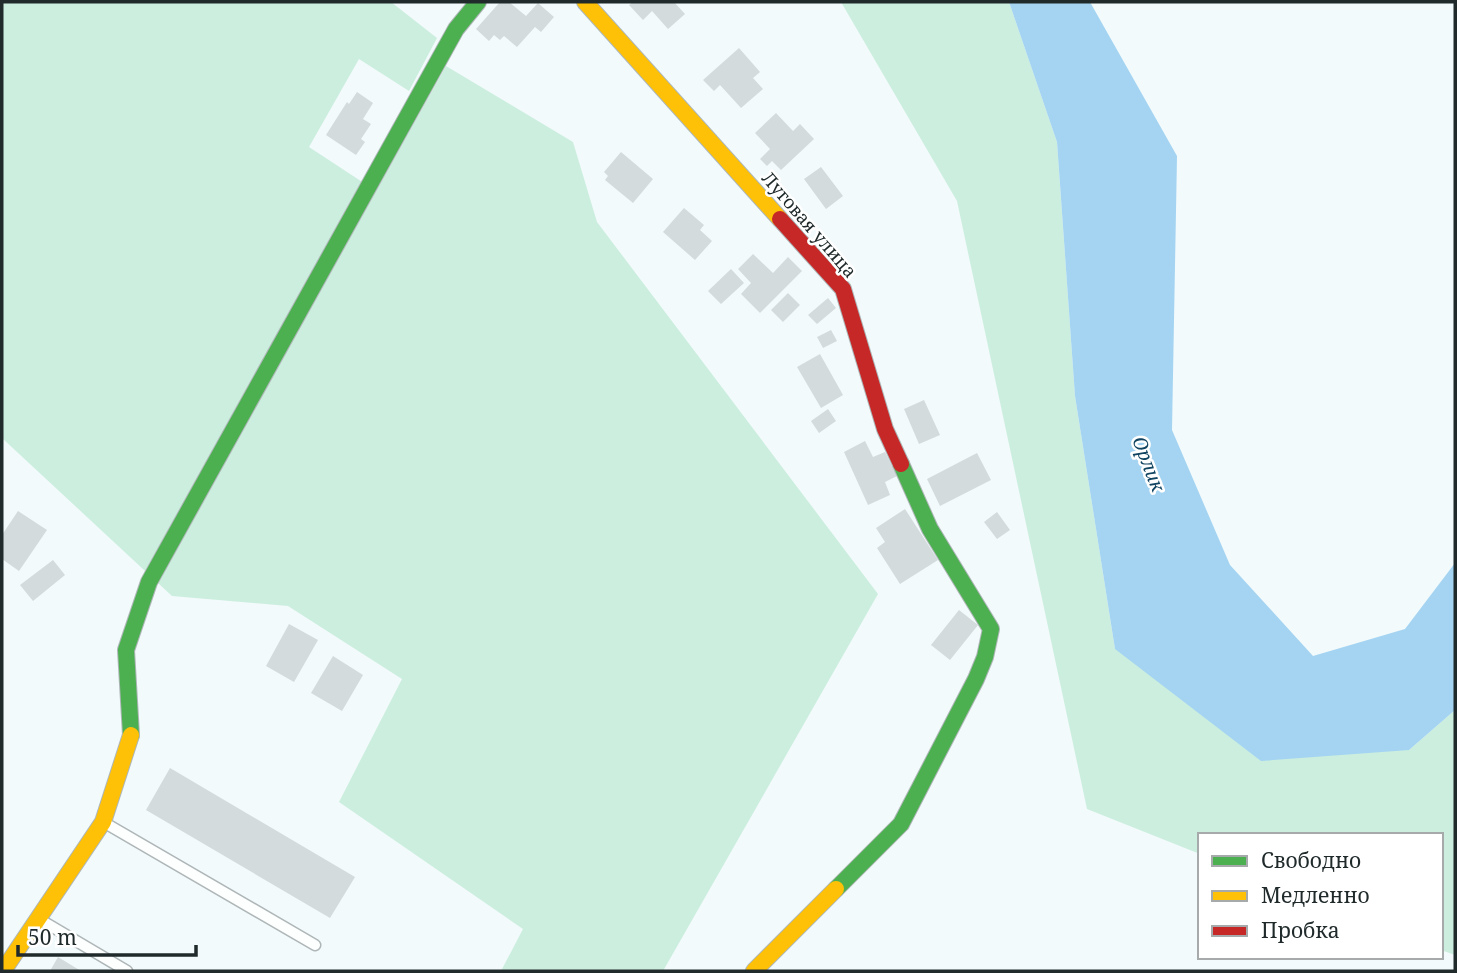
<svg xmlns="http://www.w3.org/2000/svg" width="1457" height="973" font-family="'Noto Serif',serif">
<rect width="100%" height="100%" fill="#f2fafb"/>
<path fill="#cceedf" d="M 2,2 L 391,2 L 437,38 L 409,91 L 359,59 L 309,147 L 376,191 L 446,66 L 573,142 L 597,222 L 878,594 L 663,971 L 501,971 L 523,929 L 339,802 L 402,679 L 288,606 L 172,596 L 2,438 Z
M 841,2 L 1009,2 L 1057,142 L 1075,396 L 1115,649 L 1409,750 L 1455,710 L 1455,955 L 1441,950 L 1441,835 L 1200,835 L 1200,854 L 1087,809 L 957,201 Z"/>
<path fill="#a4d4f2" d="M 1009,2 L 1090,2 L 1177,156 L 1172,430 L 1230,565 L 1313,656 L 1405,629 L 1455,563 L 1455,710 L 1409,750 L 1261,761 L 1115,649 L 1075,396 L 1057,142 Z"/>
<path fill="#d3dbdd" d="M 500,2 L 509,2 L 526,16 L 538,3 L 554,17 L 541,32 L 535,27 L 517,47 L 504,36 L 500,40 L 494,35 L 489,41 L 476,29 Z
M 633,2 L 674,2 L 685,14 L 668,29 L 652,11 L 643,20 L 629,5 Z
M 739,48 L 760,72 L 753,78 L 763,89 L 741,108 L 720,85 L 714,91 L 703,80 Z
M 357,92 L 373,103 L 363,119 L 371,124 L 361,139 L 365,142 L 356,155 L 326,135 L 347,102 L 349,104 Z
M 776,113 L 793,131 L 800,124 L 814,139 L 781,170 L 772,161 L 767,166 L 760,159 L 770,149 L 755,133 Z
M 621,152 L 653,179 L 633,203 L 605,180 L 608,176 L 604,172 Z
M 821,167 L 843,196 L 826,209 L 804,179 Z
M 684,208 L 704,225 L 700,230 L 712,241 L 695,260 L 663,232 Z
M 753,254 L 773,273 L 788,257 L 802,271 L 760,313 L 741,294 L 751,283 L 738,269 Z
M 731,269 L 744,283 L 721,304 L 708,291 Z
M 788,293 L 800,305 L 783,322 L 771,310 Z
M 828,298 L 836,308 L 817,324 L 808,315 Z
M 831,330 L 837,341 L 823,348 L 817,337 Z
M 820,354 L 843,395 L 821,408 L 797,367 Z
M 924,400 L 940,435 L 919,444 L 904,409 Z
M 828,409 L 836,421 L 819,433 L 811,421 Z
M 865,441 L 873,457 L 885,452 L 897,476 L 885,482 L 890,495 L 868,505 L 844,452 Z
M 977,453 L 991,480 L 940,506 L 927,479 Z
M 905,509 L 938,560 L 900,584 L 877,548 L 885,542 L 876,528 Z
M 18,511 L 47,530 L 19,571 L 2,559 L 2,535 Z
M 997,512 L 1010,530 L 997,539 L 984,522 Z
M 53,560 L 65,575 L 33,601 L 20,585 Z
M 959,610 L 978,625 L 950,660 L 931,645 Z
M 289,624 L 318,640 L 294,682 L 266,666 Z
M 333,656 L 363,675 L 342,711 L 311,693 Z
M 170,768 L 355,877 L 330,918 L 146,810 Z
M 58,957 L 81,971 L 50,971 Z"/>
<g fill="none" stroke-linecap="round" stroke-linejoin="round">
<defs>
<path id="lane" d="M 105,823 L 315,945
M 39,919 L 127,971"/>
<path id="fast" d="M 131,735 L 126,650 L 149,582 L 456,29 L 478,2
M 836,889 L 901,824 L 976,679 L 985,657 L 991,629 L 930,529 L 901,464"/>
<path id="slow" d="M 585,2 L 780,219
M 3,971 L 103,822 L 131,735
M 754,971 L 836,889"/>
<path id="jam" d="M 780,219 L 843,289 L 885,429 L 901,464"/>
</defs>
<use href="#lane" stroke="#aeb6b7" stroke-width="13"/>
<use href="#fast" stroke="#aeb6b7" stroke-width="18"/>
<use href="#slow" stroke="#aeb6b7" stroke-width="18"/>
<use href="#jam" stroke="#aeb6b7" stroke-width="18"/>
<use href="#lane" stroke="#fdfefe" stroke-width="10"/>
<use href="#fast" stroke="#4caf50" stroke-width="16"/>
<use href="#slow" stroke="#ffc107" stroke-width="16"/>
<use href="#jam" stroke="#c62828" stroke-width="16"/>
</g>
<g text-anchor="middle" stroke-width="5" stroke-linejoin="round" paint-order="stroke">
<g font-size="18" fill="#202a2b" stroke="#fff">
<text transform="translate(809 225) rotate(49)" y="6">Луговая улица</text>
</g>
<g font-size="19" font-style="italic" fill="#104461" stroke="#fff">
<text transform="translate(1149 464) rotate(69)" y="7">Орлик</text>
</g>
</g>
<rect width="1457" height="973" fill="none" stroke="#202a2b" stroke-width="7"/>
<rect x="1198" y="833" width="245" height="126" fill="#ffffff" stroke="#a6aaaa" stroke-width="2"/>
<rect x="1212" y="856" width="35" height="10" fill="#4caf50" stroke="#a6aaaa" stroke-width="2"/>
<text x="1261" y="868" font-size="21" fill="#202a2b">Свободно</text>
<rect x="1212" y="891" width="35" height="10" fill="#ffc107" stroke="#a6aaaa" stroke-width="2"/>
<text x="1261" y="903" font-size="21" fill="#202a2b">Медленно</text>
<rect x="1212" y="926" width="35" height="10" fill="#c62828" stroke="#a6aaaa" stroke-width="2"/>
<text x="1261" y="938" font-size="21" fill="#202a2b">Пробка</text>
<path d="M18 945v10h178v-10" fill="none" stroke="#202a2b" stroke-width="3.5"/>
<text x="28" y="945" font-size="21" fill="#202a2b" stroke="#ffffff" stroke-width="5" paint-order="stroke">50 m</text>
</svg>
